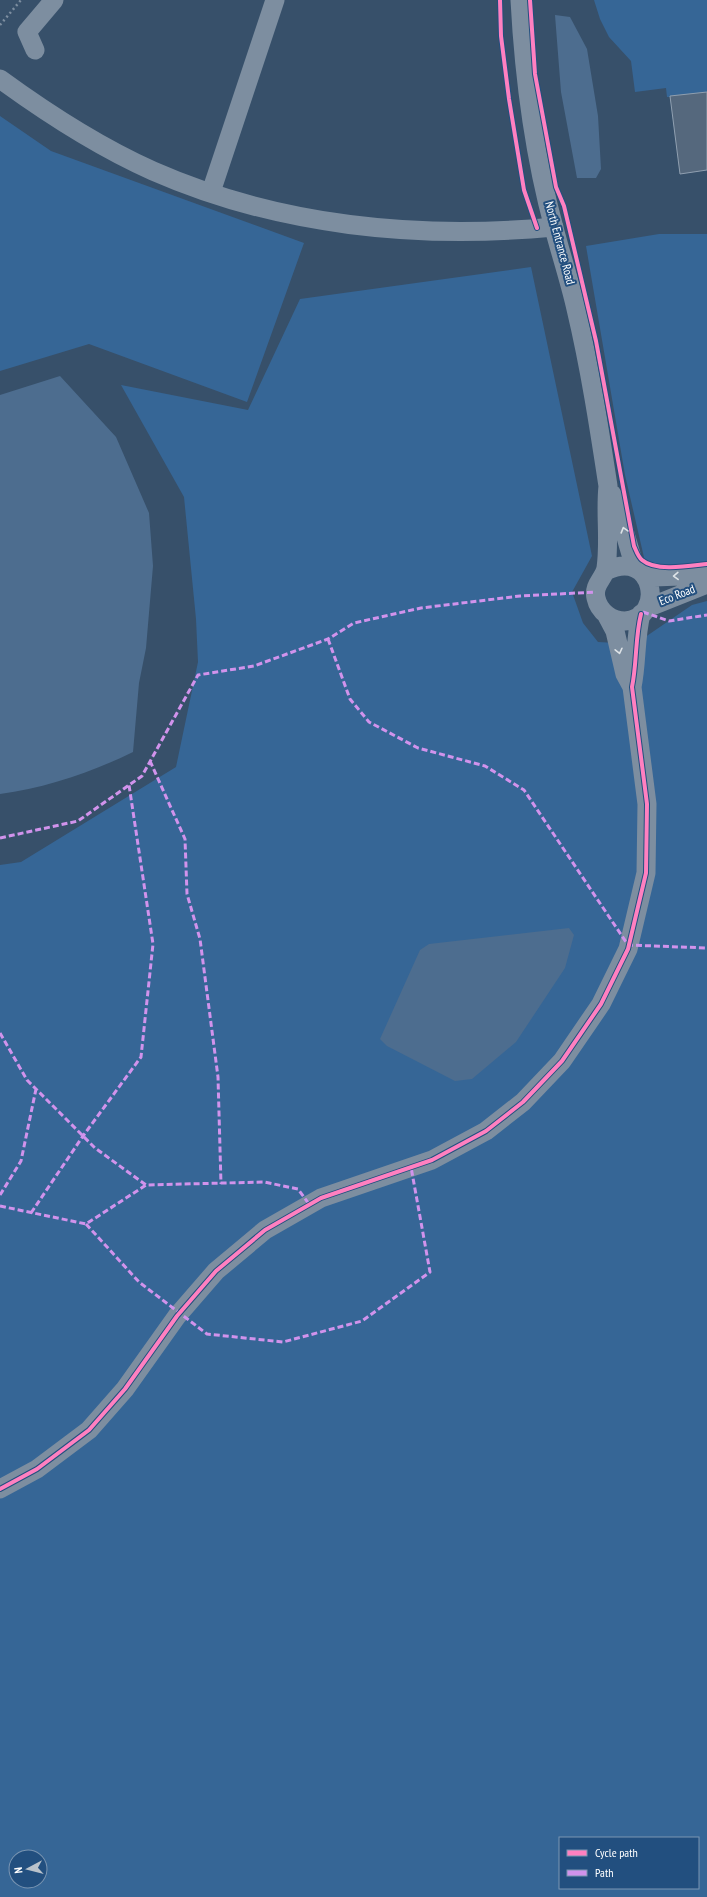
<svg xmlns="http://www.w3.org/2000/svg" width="707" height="1897" font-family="'PT Sans Narrow',sans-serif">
<rect width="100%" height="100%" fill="#37506a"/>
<path fill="#366696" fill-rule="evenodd" d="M 594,0 L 707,0 L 707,170 L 680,174 L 670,97 L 667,97 L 666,88 L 635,92 L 631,61 L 609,37 L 600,19 Z
M 0,116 L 51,151 L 304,243 L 247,402 L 89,344 L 0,371 Z
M 659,234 L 707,234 L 707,565 L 646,566 L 625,475 L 586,246 Z
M 531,267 L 592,556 L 572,592 L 583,623 L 598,642 L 635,644 L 692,605 L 707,601 L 707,1897 L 0,1897 L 0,865 L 21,862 L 176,767 L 198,662 L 196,619 L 184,497 L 121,385 L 248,410 L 300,299 ZM 560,1838 L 698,1838 L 698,1888 L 560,1888 ZM 16,1857 L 40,1857 L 40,1881 L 16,1881 Z"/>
<path fill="#4d6d8f" d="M 555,15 L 570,17 L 587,49 L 598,116 L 601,169 L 596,178 L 577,178 L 561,92 Z
M 60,376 L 116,437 L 149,513 L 153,566 L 146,648 L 139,683 L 133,752 C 92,772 46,788 0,794 L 0,395 Z
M 569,928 L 574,935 L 565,968 L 516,1042 L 472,1079 L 455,1081 L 387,1046 L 380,1039 L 420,950 L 429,944 Z"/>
<path fill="#55687d" stroke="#909faf" d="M 707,92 L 707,170 L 680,174 L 670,96 Z"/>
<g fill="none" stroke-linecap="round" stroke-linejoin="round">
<path stroke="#7d8ea0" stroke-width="2.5" stroke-dasharray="2 3" stroke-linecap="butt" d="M 0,25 L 21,0"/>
<path stroke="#7d8ea0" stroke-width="19" d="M 520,0 C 524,76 534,154 554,228 C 561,255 570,282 576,309 C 590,368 599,427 608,486 C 605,513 610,540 606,568 C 604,579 593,584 596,598 C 599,612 612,621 625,621 C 666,619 655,547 606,571
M 35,50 L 27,32 L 54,0
M 0,79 C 48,114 99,147 153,171 C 278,226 418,240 554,227
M 211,192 L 275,0
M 612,494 L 616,503 L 635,568
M 644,575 L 654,577 L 707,575
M 647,608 L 707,584
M 606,614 L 615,631 L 625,674 L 632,687
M 0,1489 L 37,1469 L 89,1430 L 125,1389 L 177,1316 L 216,1271 L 265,1230 L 321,1198 L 432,1160 L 486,1131 L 523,1102 L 562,1061 L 601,1004 L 628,949 L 646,873 L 647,804 L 632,687 C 637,663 635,638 641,614"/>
<path stroke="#d193ec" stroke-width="3" stroke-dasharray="6 3" stroke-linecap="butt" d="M 643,612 L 669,621 L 707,615
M 328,639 L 350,699 L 369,722 L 418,748 L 485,766 L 524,790 L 628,945 L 707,948
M 150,761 L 185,839 L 187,894 L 200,939 L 218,1077 L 221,1184
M 0,838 L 78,821 L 142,776 L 198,675 L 254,666 L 328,639 L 354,623 L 421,608 L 520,596 L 596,592
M 0,1033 L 27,1080 L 95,1148 L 146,1185 L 264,1182 L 298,1189 L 309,1204
M 0,1195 L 21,1161 L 36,1089
M 0,1206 L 86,1224 L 146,1185
M 31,1213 L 83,1136 L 141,1057 L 153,944 L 129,785
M 86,1224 L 139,1282 L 207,1334 L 283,1342 L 362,1321 L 430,1272 L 411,1167"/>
<defs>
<path id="cycleway" d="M 500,0 L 501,36 L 509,99 L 524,190 L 537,228
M 530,0 L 535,74 L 556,187 L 564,206 L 596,341 L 634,546 C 636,550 638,557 642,560 C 656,572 689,566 707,564
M 0,1489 L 37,1469 L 89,1430 L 125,1389 L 177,1316 L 216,1271 L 265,1230 L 321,1198 L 432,1160 L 486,1131 L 523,1102 L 562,1061 L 601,1004 L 628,949 L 646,873 L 647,804 L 632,687 C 637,663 635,638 641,614"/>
</defs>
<use href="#cycleway" stroke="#224f7f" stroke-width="6"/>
<use href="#cycleway" stroke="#ff80c0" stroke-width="4"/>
</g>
<defs><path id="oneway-chevron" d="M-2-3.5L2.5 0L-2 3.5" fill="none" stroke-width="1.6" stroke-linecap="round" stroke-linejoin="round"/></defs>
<g stroke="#dee3e7">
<use href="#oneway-chevron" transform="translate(624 530) rotate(-106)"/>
<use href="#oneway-chevron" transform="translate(676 576) rotate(178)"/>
<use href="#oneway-chevron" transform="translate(619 651) rotate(77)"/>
</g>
<g text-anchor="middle" stroke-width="4" stroke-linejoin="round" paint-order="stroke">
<g font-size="12" fill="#fff" stroke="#224f7f">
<text transform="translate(560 243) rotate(75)" y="4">North Entrance Road</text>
<text transform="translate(677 595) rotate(-21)" y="4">Eco Road</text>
</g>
</g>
<rect x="559" y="1837" width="140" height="52" fill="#224f7f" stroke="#7a95b2"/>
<rect x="567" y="1850" width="20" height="6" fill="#ff80c0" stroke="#7a95b2"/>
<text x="595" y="1857" font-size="12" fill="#ffffff">Cycle path</text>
<rect x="567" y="1870" width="20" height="6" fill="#d193ec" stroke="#7a95b2"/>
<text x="595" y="1877" font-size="12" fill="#ffffff">Path</text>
<g transform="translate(28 1869) rotate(263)"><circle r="19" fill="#224f7f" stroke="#7a95b2"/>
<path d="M0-3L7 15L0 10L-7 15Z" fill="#b9c2cb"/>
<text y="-6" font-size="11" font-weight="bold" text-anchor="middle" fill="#ffffff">N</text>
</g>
</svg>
